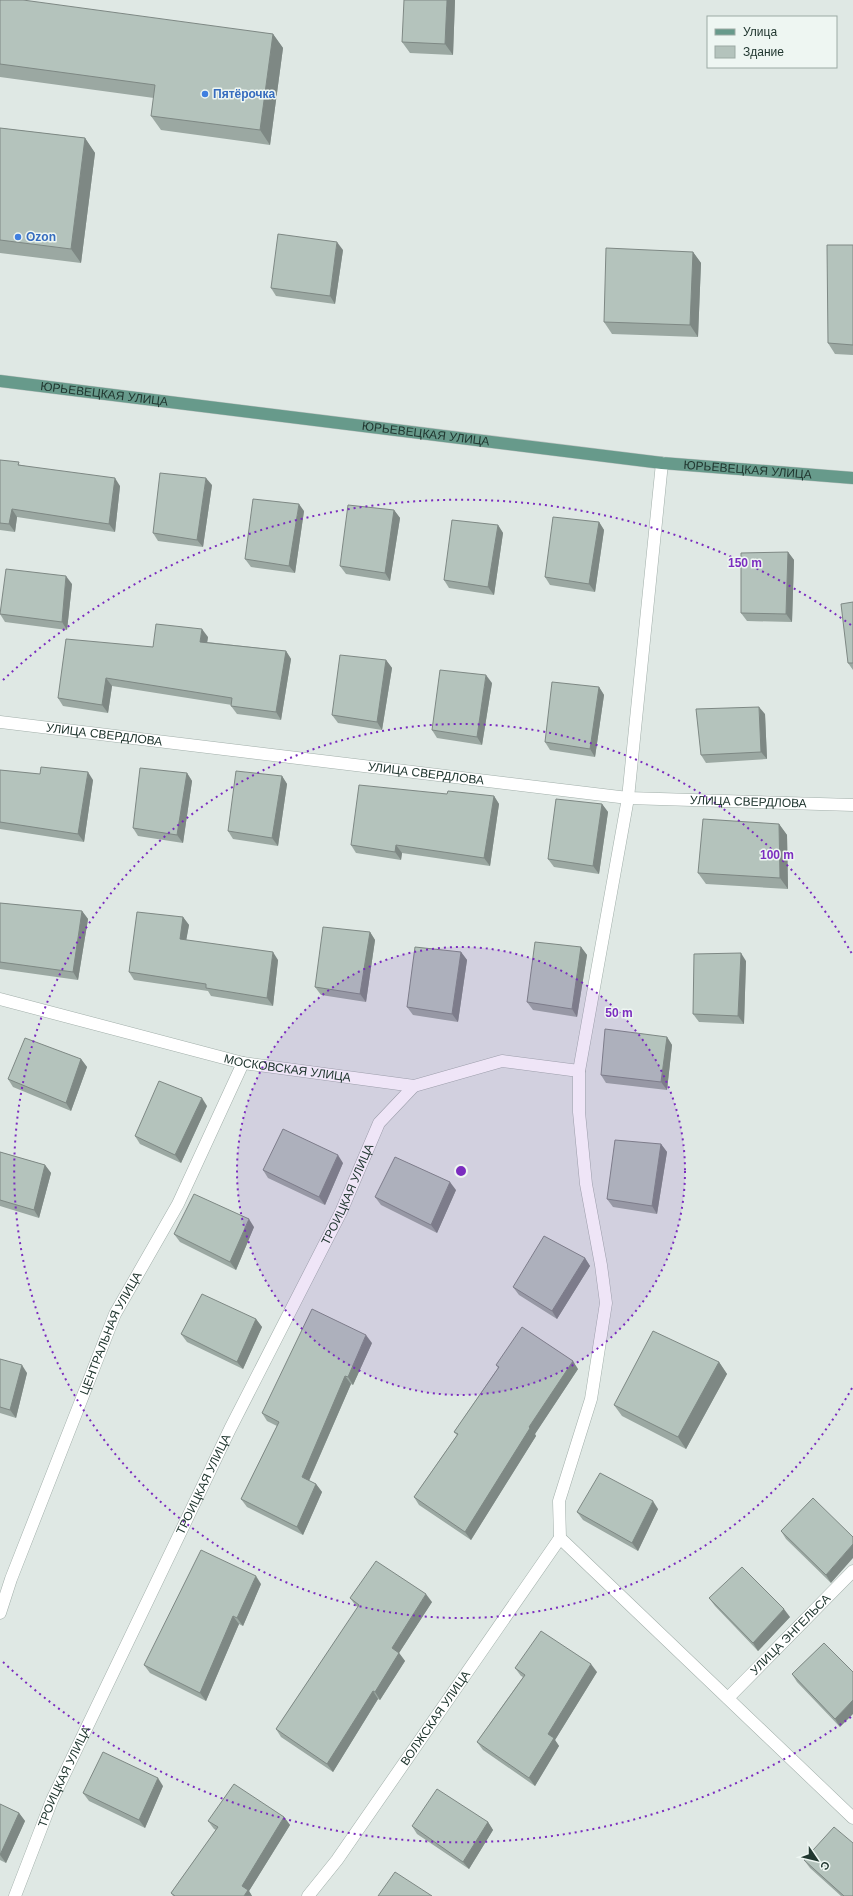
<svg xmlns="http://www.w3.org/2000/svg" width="853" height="1896" font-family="Arial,sans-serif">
<rect width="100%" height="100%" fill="#dfe8e4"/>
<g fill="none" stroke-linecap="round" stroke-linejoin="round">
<defs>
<g id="minor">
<path d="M 662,463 L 628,798 L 579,1071 L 579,1112 L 586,1184 L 601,1265 L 606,1303 L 591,1399 L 559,1501 L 560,1538 L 853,1818"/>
<path id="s1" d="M 0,722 L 628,798 L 853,805"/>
<path id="s2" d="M 0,999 L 243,1063 L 414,1086 L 502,1061 L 579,1071"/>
<path id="s3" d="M 0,1613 L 11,1579 L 115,1314 L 178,1204 L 243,1063"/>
<path id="s4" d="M 728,1698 L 853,1571"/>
<path id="s5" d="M 15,1896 L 52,1800 L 230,1429 L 341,1212 L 379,1123 L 414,1086"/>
<path id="s6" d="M 308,1896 L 337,1860 L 560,1538"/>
</g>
<g id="major">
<path id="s7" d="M 0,381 L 662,463 L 853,478"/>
</g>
</defs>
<use href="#minor" stroke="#a2afaa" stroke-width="13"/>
<use href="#major" stroke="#bcc3c1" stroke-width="13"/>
<use href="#minor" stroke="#fff" stroke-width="12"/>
<use href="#major" stroke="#679a8b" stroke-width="12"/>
</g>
<path fill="#9ba8a2" d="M 0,0 L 273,34 L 283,48 L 270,145 L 161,130 L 151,116 L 154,98 L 0,77 Z
M 455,0 L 453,55 L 410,53 L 402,42 Z
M 0,128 L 85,138 L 95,153 L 81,263 L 0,253 Z
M 853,245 L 853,355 L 835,354 L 828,343 Z
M 343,250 L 335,304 L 276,296 L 271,288 Z
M 693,252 L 701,263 L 698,337 L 612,334 L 604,322 Z
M 0,460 L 21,465 L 120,486 L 115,532 L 17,517 L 15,532 L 0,530 Z
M 212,485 L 203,547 L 158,541 L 153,533 Z
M 394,510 L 400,518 L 390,581 L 346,574 L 340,566 Z
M 304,511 L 295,573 L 251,567 L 245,559 Z
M 599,522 L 604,530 L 595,592 L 550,585 L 545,577 Z
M 498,525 L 503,533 L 494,595 L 449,588 L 444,580 Z
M 788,552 L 794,560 L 792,622 L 747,621 L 741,613 Z
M 72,584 L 67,630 L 5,622 L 0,614 Z
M 853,602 L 853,670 L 848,663 Z
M 208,637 L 207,642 L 286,651 L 291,659 L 281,720 L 237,714 L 231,706 L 232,705 L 112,686 L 108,713 L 63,706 L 58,698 L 153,647 Z
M 386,660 L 392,668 L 382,730 L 338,723 L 332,715 Z
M 492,683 L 482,745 L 437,738 L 432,730 Z
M 599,687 L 604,695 L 595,757 L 550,750 L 545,742 Z
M 765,714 L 767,759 L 706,763 L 701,755 Z
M 0,770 L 93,780 L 84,842 L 0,829 Z
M 187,773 L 192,781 L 183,843 L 138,836 L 133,828 Z
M 282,776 L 287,784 L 278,846 L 233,839 L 228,831 Z
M 447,794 L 494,796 L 499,804 L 490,866 L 402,853 L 401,860 L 356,853 L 351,845 Z
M 602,804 L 608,812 L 599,874 L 554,867 L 548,859 Z
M 779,824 L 787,835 L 788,889 L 706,884 L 698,873 Z
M 0,903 L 82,911 L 88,919 L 78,980 L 0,969 L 0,972 Z
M 183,917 L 189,925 L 186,940 L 278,960 L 273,1006 L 211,996 L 208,991 L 134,980 L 129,972 Z
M 370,932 L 375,940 L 366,1002 L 321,995 L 315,987 Z
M 581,947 L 587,955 L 577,1017 L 533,1010 L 527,1002 Z
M 461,952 L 467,960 L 458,1022 L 413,1015 L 407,1007 Z
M 746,961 L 744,1024 L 699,1022 L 693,1014 Z
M 667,1037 L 672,1045 L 667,1090 L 606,1083 L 601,1075 Z
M 81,1059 L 87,1067 L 71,1111 L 13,1087 L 8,1079 Z
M 207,1106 L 181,1163 L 140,1144 L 135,1136 Z
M 661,1144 L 667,1152 L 657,1214 L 613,1207 L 607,1199 Z
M 0,1152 L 45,1165 L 51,1173 L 39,1218 L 0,1206 Z
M 343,1163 L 325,1205 L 268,1178 L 263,1170 Z
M 456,1190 L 437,1233 L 381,1205 L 375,1197 Z
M 254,1227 L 236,1270 L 180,1242 L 174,1234 Z
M 585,1258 L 590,1266 L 557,1319 L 519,1295 L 513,1287 Z
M 256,1319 L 262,1327 L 243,1369 L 187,1342 L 181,1334 Z
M 372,1343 L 353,1385 L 351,1384 L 309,1481 L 316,1484 L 322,1492 L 303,1535 L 247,1507 L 241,1499 L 277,1426 L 267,1421 L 262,1413 Z
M 0,1359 L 27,1373 L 16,1418 L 0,1413 Z
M 719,1362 L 727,1374 L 686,1449 L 622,1416 L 614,1405 Z
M 496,1365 L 578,1369 L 535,1434 L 536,1436 L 471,1540 L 419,1505 L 414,1497 L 457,1435 L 454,1432 L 498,1368 Z
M 813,1498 L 831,1583 L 786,1539 L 781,1531 Z
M 658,1509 L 638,1551 L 583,1520 L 577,1512 Z
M 261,1584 L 243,1626 L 239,1624 L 206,1701 L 150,1673 L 144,1665 Z
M 350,1598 L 432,1602 L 399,1653 L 405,1661 L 380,1700 L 378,1699 L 333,1772 L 281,1737 L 276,1729 L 358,1607 L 356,1606 Z
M 709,1598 L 790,1617 L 758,1651 L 715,1606 Z
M 824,1643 L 840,1727 L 797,1682 L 792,1674 Z
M 515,1668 L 597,1672 L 555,1740 L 559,1746 L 535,1786 L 483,1750 L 477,1742 L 523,1677 L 521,1676 Z
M 163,1786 L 145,1828 L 89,1801 L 83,1793 Z
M 0,1804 L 19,1813 L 25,1821 L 6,1863 L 0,1860 Z
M 284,1817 L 290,1825 L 249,1891 L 252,1896 L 173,1896 L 171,1893 L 216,1830 L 214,1829 L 208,1821 Z
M 488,1822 L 493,1830 L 469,1869 L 417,1834 L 412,1826 Z
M 804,1860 L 853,1896 L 841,1896 L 810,1868 Z"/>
<path fill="#7e8884" d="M 447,0 L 455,0 L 453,55 L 445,44 Z
M 273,34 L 283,48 L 270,145 L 260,130 Z
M 85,138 L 95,153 L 81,263 L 71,249 Z
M 337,242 L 343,250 L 335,304 L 330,296 Z
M 693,252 L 701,263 L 698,337 L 690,325 Z
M 115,478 L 120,486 L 115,532 L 109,524 Z
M 206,478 L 212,485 L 203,547 L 197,540 Z
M 299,504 L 304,511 L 295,573 L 289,566 Z
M 12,509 L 17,517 L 15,532 L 9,524 Z
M 394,510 L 400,518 L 390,581 L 385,573 Z
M 599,522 L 604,530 L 595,592 L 589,584 Z
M 498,525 L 503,533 L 494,595 L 488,587 Z
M 788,552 L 794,560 L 792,622 L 786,614 Z
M 66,576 L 72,584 L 67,630 L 62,622 Z
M 202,629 L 208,637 L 206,650 L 200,642 Z
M 286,651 L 291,659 L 281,720 L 276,712 Z
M 386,660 L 392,668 L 382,730 L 377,722 Z
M 486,675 L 492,683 L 482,745 L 477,737 Z
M 106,678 L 112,686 L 108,713 L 102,705 Z
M 599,687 L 604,695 L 595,757 L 590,749 Z
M 759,707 L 765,714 L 767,759 L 761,752 Z
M 88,772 L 93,780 L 84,842 L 78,834 Z
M 187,773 L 192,781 L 183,843 L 177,835 Z
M 282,776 L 287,784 L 278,846 L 272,838 Z
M 494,796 L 499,804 L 490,866 L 484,858 Z
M 602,804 L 608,812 L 599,874 L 593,866 Z
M 779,824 L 787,835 L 788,889 L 780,878 Z
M 396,845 L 402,853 L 401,860 L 395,852 Z
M 82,911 L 88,919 L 78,980 L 73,972 Z
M 183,917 L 189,925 L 185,947 L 180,939 Z
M 370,932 L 375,940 L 366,1002 L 360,994 Z
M 581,947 L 587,955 L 577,1017 L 572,1009 Z
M 273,952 L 278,960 L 273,1006 L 267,998 Z
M 461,952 L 467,960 L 458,1022 L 452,1014 Z
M 741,953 L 746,961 L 744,1024 L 738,1016 Z
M 667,1037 L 672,1045 L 667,1090 L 661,1082 Z
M 81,1059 L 87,1067 L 71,1111 L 66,1103 Z
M 202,1098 L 207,1106 L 181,1163 L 175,1155 Z
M 661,1144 L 667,1152 L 657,1214 L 652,1206 Z
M 338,1155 L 343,1163 L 325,1205 L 319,1197 Z
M 45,1165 L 51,1173 L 39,1218 L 34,1210 Z
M 450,1182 L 456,1190 L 437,1233 L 431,1225 Z
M 249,1219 L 254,1227 L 236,1270 L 230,1262 Z
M 585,1258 L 590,1266 L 557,1319 L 552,1311 Z
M 256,1319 L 262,1327 L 243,1369 L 237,1362 Z
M 366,1335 L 372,1343 L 353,1385 L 348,1377 Z
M 573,1361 L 578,1369 L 535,1434 L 536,1436 L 471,1540 L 465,1532 L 529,1427 Z
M 719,1362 L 727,1374 L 686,1449 L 678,1437 Z
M 22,1365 L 27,1373 L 16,1418 L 10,1410 Z
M 345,1376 L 351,1384 L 307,1485 L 302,1477 Z
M 316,1484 L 322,1492 L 303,1535 L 297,1527 Z
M 653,1501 L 658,1509 L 638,1551 L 632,1543 Z
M 853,1544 L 853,1558 L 831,1583 L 826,1575 Z
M 256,1576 L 261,1584 L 243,1626 L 237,1618 Z
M 426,1594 L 432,1602 L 399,1653 L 405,1661 L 380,1700 L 375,1692 L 392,1648 Z
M 784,1609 L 790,1617 L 758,1651 L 753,1643 Z
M 233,1616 L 239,1624 L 206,1701 L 200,1693 Z
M 591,1664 L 597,1672 L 555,1740 L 559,1746 L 535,1786 L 529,1778 L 548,1734 Z
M 373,1691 L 378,1699 L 333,1772 L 327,1764 Z
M 853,1700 L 853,1714 L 840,1727 L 835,1719 Z
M 158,1778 L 163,1786 L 145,1828 L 139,1820 Z
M 19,1813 L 25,1821 L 6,1863 L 0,1855 Z
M 284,1817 L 290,1825 L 249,1891 L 252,1896 L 244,1896 L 242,1886 Z
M 488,1822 L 493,1830 L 469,1869 L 463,1862 Z"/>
<path fill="#b4c3bc" stroke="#7e8884" d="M 0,0 L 23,0 L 273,34 L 260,130 L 151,116 L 155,85 L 0,64 Z
M 404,0 L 447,0 L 445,44 L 402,42 Z
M 0,128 L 85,138 L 71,249 L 0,240 Z
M 278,234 L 337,242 L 330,296 L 271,288 Z
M 827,245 L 853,245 L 853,345 L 828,343 Z
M 606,248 L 693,252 L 690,325 L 604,322 Z
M 0,460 L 19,462 L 18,465 L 115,478 L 109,524 L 12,509 L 9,524 L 0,523 Z
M 160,473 L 206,478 L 197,540 L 153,533 Z
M 253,499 L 299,504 L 289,566 L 245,559 Z
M 348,505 L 394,510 L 385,573 L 340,566 Z
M 553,517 L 599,522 L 589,584 L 545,577 Z
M 452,520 L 498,525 L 488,587 L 444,580 Z
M 788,552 L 786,614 L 741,613 L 741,553 Z
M 6,569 L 66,576 L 62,622 L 0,614 Z
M 853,602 L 853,663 L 848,663 L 841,604 Z
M 156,624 L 202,629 L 200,642 L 286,651 L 276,712 L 231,706 L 232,698 L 106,678 L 102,705 L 58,698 L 66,639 L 153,647 Z
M 340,655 L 386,660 L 377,722 L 332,715 Z
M 440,670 L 486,675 L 477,737 L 432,730 Z
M 552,682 L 599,687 L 590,749 L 545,742 Z
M 759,707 L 761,752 L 701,755 L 696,709 Z
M 41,767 L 88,772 L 78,834 L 0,822 L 0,770 L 40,774 Z
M 140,768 L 187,773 L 177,835 L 133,828 Z
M 236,771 L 282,776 L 272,838 L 228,831 Z
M 359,785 L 447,794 L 448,791 L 494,796 L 484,858 L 396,845 L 395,852 L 351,845 Z
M 556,799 L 602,804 L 593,866 L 548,859 Z
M 703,819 L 779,824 L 780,878 L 698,873 Z
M 0,903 L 82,911 L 73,972 L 0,962 Z
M 137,912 L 183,917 L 180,939 L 273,952 L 267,998 L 206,988 L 206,984 L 129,972 Z
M 323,927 L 370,932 L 360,994 L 315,987 Z
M 535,942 L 581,947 L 572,1009 L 527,1002 Z
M 415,947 L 461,952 L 452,1014 L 407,1007 Z
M 741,953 L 738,1016 L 693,1014 L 694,954 Z
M 605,1029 L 667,1037 L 661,1082 L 601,1075 Z
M 25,1038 L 81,1059 L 66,1103 L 8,1079 Z
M 159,1081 L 202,1098 L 175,1155 L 135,1136 Z
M 283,1129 L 338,1155 L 319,1197 L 263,1170 Z
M 615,1140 L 661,1144 L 652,1206 L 607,1199 Z
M 0,1152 L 45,1165 L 34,1210 L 0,1200 Z
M 395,1157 L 450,1182 L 431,1225 L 375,1197 Z
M 194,1194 L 249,1219 L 230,1262 L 174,1234 Z
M 544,1236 L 585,1258 L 552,1311 L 513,1287 Z
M 202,1294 L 256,1319 L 237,1362 L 181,1334 Z
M 312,1309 L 366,1335 L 348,1377 L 345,1376 L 302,1477 L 316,1484 L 297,1527 L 241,1499 L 279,1422 L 262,1413 Z
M 522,1327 L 573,1361 L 529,1427 L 530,1428 L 465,1532 L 414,1497 L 458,1434 L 454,1432 L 499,1367 L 496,1365 Z
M 653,1331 L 719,1362 L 678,1437 L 614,1405 Z
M 0,1359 L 22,1365 L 10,1410 L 0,1407 Z
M 600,1473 L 653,1501 L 632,1543 L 577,1512 Z
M 813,1498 L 853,1537 L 853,1544 L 826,1575 L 781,1531 Z
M 201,1550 L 256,1576 L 237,1618 L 233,1616 L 200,1693 L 144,1665 Z
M 376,1561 L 426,1594 L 392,1648 L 399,1653 L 375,1692 L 373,1691 L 327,1764 L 276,1729 L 359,1605 L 350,1598 Z
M 742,1567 L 784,1609 L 753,1643 L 709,1598 Z
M 541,1631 L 591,1664 L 548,1734 L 554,1738 L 529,1778 L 477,1742 L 525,1675 L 515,1668 Z
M 824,1643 L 853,1672 L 853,1700 L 835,1719 L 792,1674 Z
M 103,1752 L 158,1778 L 139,1820 L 83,1793 Z
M 234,1784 L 284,1817 L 242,1886 L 248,1890 L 244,1896 L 175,1896 L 171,1893 L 218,1827 L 208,1821 Z
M 437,1789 L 488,1822 L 463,1862 L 412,1826 Z
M 0,1804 L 19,1813 L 0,1855 Z
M 834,1827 L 853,1843 L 853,1896 L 844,1896 L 804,1860 Z
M 395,1872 L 432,1896 L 378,1896 Z"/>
<circle cx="461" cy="1171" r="224" fill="#7b2cbf" fill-opacity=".12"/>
<g fill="none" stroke="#7b2cbf" stroke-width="2" stroke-dasharray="2 4">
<circle cx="461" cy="1171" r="224"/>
<path d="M852 1388A447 447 0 1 1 852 954"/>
<path d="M851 1717A671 671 0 0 1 3 1662M3 680A671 671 0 0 1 851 625"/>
</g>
<g fill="#3f7fe0" stroke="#eef6f2" stroke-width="1.5">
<circle cx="205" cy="94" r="4"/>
<circle cx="18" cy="237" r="4"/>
</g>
<g text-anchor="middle" stroke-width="3" stroke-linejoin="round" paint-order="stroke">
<g font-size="12" font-weight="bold" fill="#366cbe" stroke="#eef6f2" text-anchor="start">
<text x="213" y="98">Пятёрочка</text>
<text x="26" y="241">Ozon</text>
</g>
<g font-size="12" fill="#213730" stroke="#eef6f2">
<text dy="4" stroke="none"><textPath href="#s7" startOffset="105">ЮРЬЕВЕЦКАЯ УЛИЦА</textPath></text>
<text dy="4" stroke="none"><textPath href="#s7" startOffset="429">ЮРЬЕВЕЦКАЯ УЛИЦА</textPath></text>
<text dy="4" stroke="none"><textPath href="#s7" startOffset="753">ЮРЬЕВЕЦКАЯ УЛИЦА</textPath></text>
<text dy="4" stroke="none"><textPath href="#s1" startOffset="105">УЛИЦА СВЕРДЛОВА</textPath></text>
<text dy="4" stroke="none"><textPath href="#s1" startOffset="429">УЛИЦА СВЕРДЛОВА</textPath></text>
<text dy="4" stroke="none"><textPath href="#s1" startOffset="753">УЛИЦА СВЕРДЛОВА</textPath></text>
<text dy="4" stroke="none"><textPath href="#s2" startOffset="296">МОСКОВСКАЯ УЛИЦА</textPath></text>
<text dy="4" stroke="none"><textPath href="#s5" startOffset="777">ТРОИЦКАЯ УЛИЦА</textPath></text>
<text dy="4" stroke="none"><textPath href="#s3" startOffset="301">ЦЕНТРАЛЬНАЯ УЛИЦА</textPath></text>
<text dy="4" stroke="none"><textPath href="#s5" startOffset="453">ТРОИЦКАЯ УЛИЦА</textPath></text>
<text dy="4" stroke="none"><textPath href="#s4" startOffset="89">УЛИЦА ЭНГЕЛЬСА</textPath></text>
<text dy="4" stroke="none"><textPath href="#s6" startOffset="219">ВОЛЖСКАЯ УЛИЦА</textPath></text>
<text dy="4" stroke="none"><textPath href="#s5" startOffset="129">ТРОИЦКАЯ УЛИЦА</textPath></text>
</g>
</g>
<circle cx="461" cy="1171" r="6" fill="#7b2cbf" stroke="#eef6f2" stroke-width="2"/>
<g font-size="12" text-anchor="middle" font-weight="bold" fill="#7b2cbf" stroke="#eef6f2" stroke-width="3" stroke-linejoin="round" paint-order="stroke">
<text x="745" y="567">150 m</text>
<text x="777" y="859">100 m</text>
<text x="619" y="1017">50 m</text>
</g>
<rect x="707" y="16" width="130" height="52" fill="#eef6f2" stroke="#9caaa4"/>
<rect x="715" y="29" width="20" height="6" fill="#679a8b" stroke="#9caaa4"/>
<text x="743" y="36" font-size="12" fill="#213730">Улица</text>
<rect x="715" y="46" width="20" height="12" fill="#b4c3bc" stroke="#9caaa4"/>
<text x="743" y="56" font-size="12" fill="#213730">Здание</text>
<g transform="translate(817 1860) rotate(125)" stroke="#eef6f2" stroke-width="3" paint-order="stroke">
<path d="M0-3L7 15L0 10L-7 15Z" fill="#213730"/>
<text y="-6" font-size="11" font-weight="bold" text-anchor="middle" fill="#213730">С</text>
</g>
</svg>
